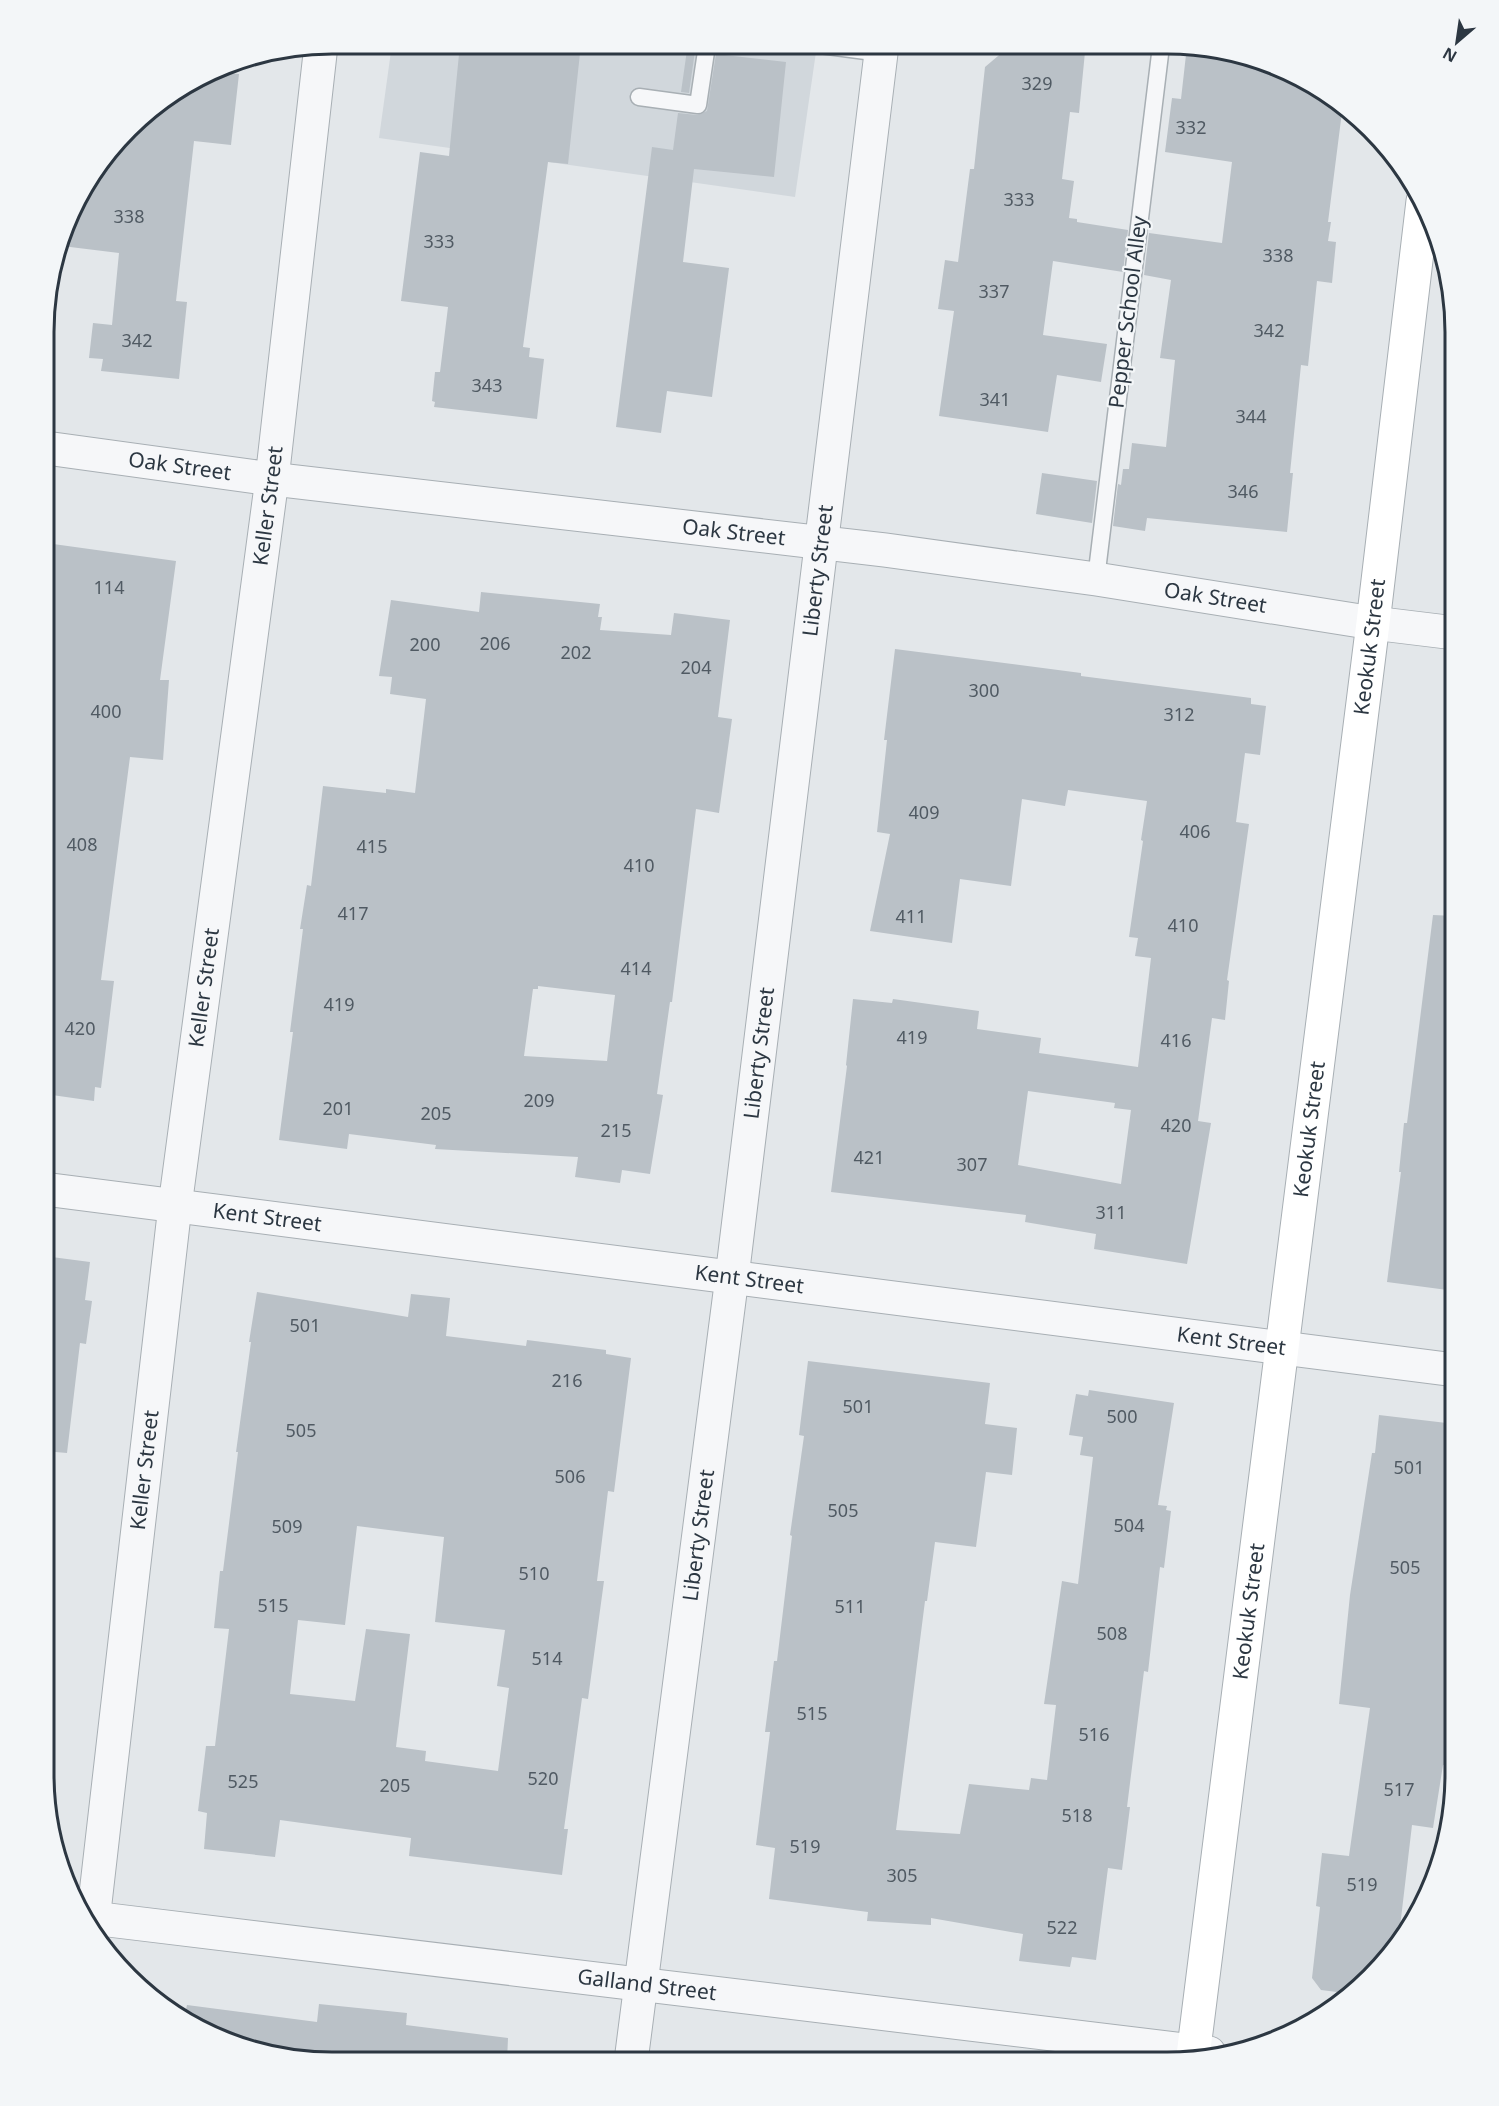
<svg xmlns="http://www.w3.org/2000/svg" width="1499" height="2106" font-family="'Noto Sans',sans-serif">
<rect width="100%" height="100%" fill="#e3e7ea"/>
<path fill="#d1d7dc" d="M 392,44 L 817,45 L 795,197 L 379,138 Z"/>
<path fill="#bac1c7" fill-rule="evenodd" d="M 460,44 L 581,44 L 568,164 L 548,162 L 523,347 L 530,348 L 529,357 L 544,359 L 537,419 L 434,407 L 435,402 L 432,401 L 435,372 L 440,372 L 448,307 L 401,301 L 420,152 L 449,156 Z
M 1011,45 L 1035,46 L 1085,52 L 1079,113 L 1070,112 L 1062,179 L 1074,181 L 1069,218 L 1077,219 L 1077,222 L 1128,230 L 1123,272 L 1053,261 L 1043,335 L 1107,344 L 1101,382 L 1057,375 L 1048,432 L 939,416 L 954,311 L 938,309 L 945,260 L 958,262 L 970,169 L 974,169 L 985,67 Z
M 1187,46 L 1205,46 L 1277,65 L 1343,104 L 1328,222 L 1331,222 L 1328,241 L 1336,242 L 1332,283 L 1317,281 L 1308,366 L 1301,365 L 1290,473 L 1293,473 L 1287,532 L 1147,518 L 1145,531 L 1113,526 L 1118,484 L 1121,485 L 1123,469 L 1129,469 L 1132,443 L 1166,447 L 1175,360 L 1160,358 L 1171,280 L 1144,275 L 1149,233 L 1222,243 L 1232,162 L 1165,152 L 1172,98 L 1181,99 Z
M 687,50 L 695,51 L 689,93 L 681,92 Z
M 716,54 L 786,62 L 774,177 L 694,169 L 683,262 L 729,268 L 712,397 L 667,391 L 661,433 L 616,427 L 652,147 L 673,150 L 678,113 L 697,115 L 707,111 Z
M 216,72 L 239,74 L 231,145 L 194,141 L 176,301 L 187,302 L 179,379 L 101,371 L 103,359 L 89,358 L 93,323 L 112,325 L 119,253 L 62,246 L 82,188 L 142,115 Z
M 1042,473 L 1097,481 L 1092,523 L 1036,514 Z
M 46,543 L 176,561 L 160,680 L 169,680 L 163,760 L 130,757 L 101,980 L 114,981 L 101,1088 L 95,1087 L 94,1101 L 45,1094 L 45,1000 L 54,922 L 45,921 Z
M 481,592 L 600,604 L 598,617 L 602,617 L 600,630 L 671,635 L 674,613 L 730,620 L 718,717 L 732,719 L 719,813 L 696,809 L 672,1002 L 670,1002 L 657,1094 L 663,1095 L 650,1174 L 622,1170 L 620,1183 L 575,1177 L 578,1157 L 435,1149 L 436,1145 L 349,1134 L 347,1149 L 279,1140 L 293,1032 L 290,1032 L 303,929 L 300,929 L 307,885 L 311,886 L 323,786 L 386,793 L 386,789 L 415,793 L 426,699 L 390,694 L 392,677 L 379,676 L 391,600 L 479,612 ZM 538,986 L 615,995 L 607,1061 L 524,1056 L 533,989 L 538,989 Z
M 895,649 L 1081,673 L 1081,676 L 1251,698 L 1251,704 L 1266,706 L 1260,755 L 1245,753 L 1236,822 L 1249,824 L 1227,980 L 1229,981 L 1225,1020 L 1212,1018 L 1198,1121 L 1211,1123 L 1187,1264 L 1094,1249 L 1096,1234 L 1025,1222 L 1026,1215 L 831,1192 L 847,1066 L 846,1065 L 853,999 L 892,1003 L 893,999 L 979,1011 L 977,1029 L 1041,1038 L 1039,1053 L 1138,1067 L 1151,958 L 1135,956 L 1138,938 L 1129,937 L 1143,841 L 1141,840 L 1147,801 L 1068,790 L 1065,806 L 1022,799 L 1011,886 L 960,879 L 952,943 L 870,931 L 890,834 L 877,832 L 887,740 L 884,740 ZM 1028,1091 L 1115,1103 L 1114,1108 L 1131,1110 L 1121,1184 L 1018,1165 Z
M 1433,915 L 1455,916 L 1455,1291 L 1387,1282 L 1401,1172 L 1399,1172 L 1404,1123 L 1407,1123 Z
M 44,1256 L 90,1262 L 85,1300 L 92,1301 L 86,1344 L 80,1343 L 67,1453 L 44,1451 Z
M 257,1292 L 408,1317 L 411,1294 L 450,1298 L 446,1336 L 526,1346 L 527,1340 L 606,1350 L 606,1354 L 631,1358 L 614,1492 L 608,1491 L 597,1581 L 604,1581 L 588,1699 L 582,1698 L 564,1829 L 568,1829 L 562,1875 L 409,1856 L 411,1838 L 280,1820 L 275,1857 L 204,1849 L 207,1813 L 198,1811 L 206,1746 L 215,1746 L 229,1629 L 214,1628 L 220,1571 L 223,1571 L 238,1452 L 236,1452 L 251,1342 L 249,1342 ZM 357,1526 L 444,1537 L 435,1622 L 505,1630 L 497,1686 L 509,1688 L 498,1771 L 425,1761 L 426,1751 L 396,1747 L 410,1634 L 366,1629 L 355,1701 L 290,1694 L 298,1620 L 345,1625 Z
M 808,1361 L 990,1383 L 985,1424 L 1017,1428 L 1012,1475 L 986,1472 L 976,1547 L 935,1542 L 927,1601 L 925,1601 L 896,1830 L 960,1834 L 969,1784 L 1029,1790 L 1031,1778 L 1047,1780 L 1056,1705 L 1044,1704 L 1062,1581 L 1078,1584 L 1093,1457 L 1080,1455 L 1083,1437 L 1069,1435 L 1076,1394 L 1088,1396 L 1089,1390 L 1174,1403 L 1158,1505 L 1167,1506 L 1166,1510 L 1171,1511 L 1164,1568 L 1160,1567 L 1148,1672 L 1144,1671 L 1127,1807 L 1130,1807 L 1122,1870 L 1108,1868 L 1096,1960 L 1072,1957 L 1070,1967 L 1019,1961 L 1023,1934 L 931,1918 L 931,1925 L 867,1921 L 868,1912 L 769,1899 L 775,1848 L 756,1845 L 770,1732 L 765,1732 L 774,1661 L 777,1661 L 792,1536 L 790,1535 L 804,1436 L 799,1435 Z
M 1379,1415 L 1455,1424 L 1455,1767 L 1443,1765 L 1433,1828 L 1412,1825 L 1398,1944 L 1353,1994 L 1321,1990 L 1312,1978 L 1320,1907 L 1316,1906 L 1322,1853 L 1349,1856 L 1370,1708 L 1339,1704 L 1350,1595 L 1372,1453 L 1375,1453 Z
M 319,2004 L 407,2013 L 406,2025 L 508,2038 L 507,2061 L 351,2060 L 273,2052 L 184,2018 L 187,2005 L 317,2022 Z"/>
<g fill="none" stroke-linecap="round" stroke-linejoin="round">
<defs>
<path id="lane" d="M 820,45 L 881,53
M 639,97 L 698,105 L 707,45
M 1096,579 L 1161,46"/>
<g id="street">
<path id="s1" d="M 46,448 L 272,479 L 885,550 L 1096,579 L 1373,623 L 1455,633"/>
<path id="s2" d="M 44,1189 L 1455,1370"/>
<path id="s3" d="M 84,1917 L 1209,2053"/>
<path id="s4" d="M 92,1929 L 175,1206 L 272,479 L 321,45"/>
<path id="s5" d="M 631,2061 L 732,1277 L 882,45"/>
</g>
<g id="secondary">
<path id="s6" d="M 1193,2056 L 1373,623 L 1423,201"/>
</g>
</defs>
<use href="#lane" stroke="#a8afb4" stroke-width="19"/>
<use href="#street" stroke="#a8afb4" stroke-width="35"/>
<use href="#secondary" stroke="#a8afb4" stroke-width="35"/>
<use href="#lane" stroke="#f6f7f9" stroke-width="16"/>
<use href="#street" stroke="#f6f7f9" stroke-width="33"/>
<use href="#secondary" stroke="#fff" stroke-width="33"/>
</g>
<g text-anchor="middle" stroke-width="4.5" stroke-linejoin="round" paint-order="stroke">
<g font-size="18" fill="#505a63">
<text x="1037" y="90">329</text>
<text x="1191" y="134">332</text>
<text x="1019" y="206">333</text>
<text x="129" y="223">338</text>
<text x="439" y="248">333</text>
<text x="1278" y="262">338</text>
<text x="994" y="298">337</text>
<text x="1269" y="337">342</text>
<text x="137" y="347">342</text>
<text x="487" y="392">343</text>
<text x="995" y="406">341</text>
<text x="1251" y="423">344</text>
<text x="1243" y="498">346</text>
<text x="109" y="594">114</text>
<text x="495" y="650">206</text>
<text x="425" y="651">200</text>
<text x="576" y="659">202</text>
<text x="696" y="674">204</text>
<text x="984" y="697">300</text>
<text x="106" y="718">400</text>
<text x="1179" y="721">312</text>
<text x="924" y="819">409</text>
<text x="1195" y="838">406</text>
<text x="82" y="851">408</text>
<text x="372" y="853">415</text>
<text x="639" y="872">410</text>
<text x="353" y="920">417</text>
<text x="911" y="923">411</text>
<text x="1183" y="932">410</text>
<text x="636" y="975">414</text>
<text x="339" y="1011">419</text>
<text x="80" y="1035">420</text>
<text x="912" y="1044">419</text>
<text x="1176" y="1047">416</text>
<text x="539" y="1107">209</text>
<text x="338" y="1115">201</text>
<text x="436" y="1120">205</text>
<text x="1176" y="1132">420</text>
<text x="616" y="1137">215</text>
<text x="869" y="1164">421</text>
<text x="972" y="1171">307</text>
<text x="1111" y="1219">311</text>
<text x="305" y="1332">501</text>
<text x="567" y="1387">216</text>
<text x="858" y="1413">501</text>
<text x="1122" y="1423">500</text>
<text x="301" y="1437">505</text>
<text x="1409" y="1474">501</text>
<text x="570" y="1483">506</text>
<text x="843" y="1517">505</text>
<text x="1129" y="1532">504</text>
<text x="287" y="1533">509</text>
<text x="1405" y="1574">505</text>
<text x="534" y="1580">510</text>
<text x="273" y="1612">515</text>
<text x="850" y="1613">511</text>
<text x="1112" y="1640">508</text>
<text x="547" y="1665">514</text>
<text x="812" y="1720">515</text>
<text x="1094" y="1741">516</text>
<text x="543" y="1785">520</text>
<text x="243" y="1788">525</text>
<text x="395" y="1792">205</text>
<text x="1399" y="1796">517</text>
<text x="1077" y="1822">518</text>
<text x="805" y="1853">519</text>
<text x="902" y="1882">305</text>
<text x="1362" y="1891">519</text>
<text x="1062" y="1934">522</text>
</g>
<g font-size="21" fill="#2c3742" stroke="#f3f6f8">
<text transform="translate(1128 312) rotate(-83)" y="7">Pepper School Alley</text>
<text dy="7" stroke="none"><textPath href="#s1" startOffset="135">Oak Street</textPath></text>
<text dy="7" stroke="none"><textPath href="#s4" startOffset="1434">Keller Street</textPath></text>
<text dy="7" stroke="none"><textPath href="#s1" startOffset="693">Oak Street</textPath></text>
<text dy="7" stroke="none"><textPath href="#s5" startOffset="1502">Liberty Street</textPath></text>
<text dy="7" stroke="none"><textPath href="#s1" startOffset="1179">Oak Street</textPath></text>
<text dy="7" stroke="none"><textPath href="#s6" startOffset="1420">Keokuk Street</textPath></text>
<text dy="7" stroke="none"><textPath href="#s4" startOffset="948">Keller Street</textPath></text>
<text dy="7" stroke="none"><textPath href="#s5" startOffset="1016">Liberty Street</textPath></text>
<text dy="7" stroke="none"><textPath href="#s6" startOffset="934">Keokuk Street</textPath></text>
<text dy="7" stroke="none"><textPath href="#s2" startOffset="225">Kent Street</textPath></text>
<text dy="7" stroke="none"><textPath href="#s2" startOffset="711">Kent Street</textPath></text>
<text dy="7" stroke="none"><textPath href="#s2" startOffset="1197">Kent Street</textPath></text>
<text dy="7" stroke="none"><textPath href="#s4" startOffset="462">Keller Street</textPath></text>
<text dy="7" stroke="none"><textPath href="#s5" startOffset="530">Liberty Street</textPath></text>
<text dy="7" stroke="none"><textPath href="#s6" startOffset="448">Keokuk Street</textPath></text>
<text dy="7" stroke="none"><textPath href="#s3" startOffset="567">Galland Street</textPath></text>
</g>
</g>
<path d="M0 0H1499V2106H0ZM332 54H1167A278 278 0 0 1 1445 332V1774A278 278 0 0 1 1167 2052H332A278 278 0 0 1 54 1774V332A278 278 0 0 1 332 54Z" fill="#f3f6f8" fill-rule="evenodd"/>
<path fill="none" stroke="#2c3742" stroke-width="3" d="M332 54H1167A278 278 0 0 1 1445 332V1774A278 278 0 0 1 1167 2052H332A278 278 0 0 1 54 1774V332A278 278 0 0 1 332 54Z"/>
<g transform="translate(1457 42) rotate(209)" stroke="#f3f6f8" stroke-width="4.5" paint-order="stroke">
<path d="M0-4.5L10 22L0 15L-10 22Z" fill="#2c3742"/>
<text y="-9" font-size="16" font-weight="bold" text-anchor="middle" fill="#2c3742">N</text>
</g>
</svg>
